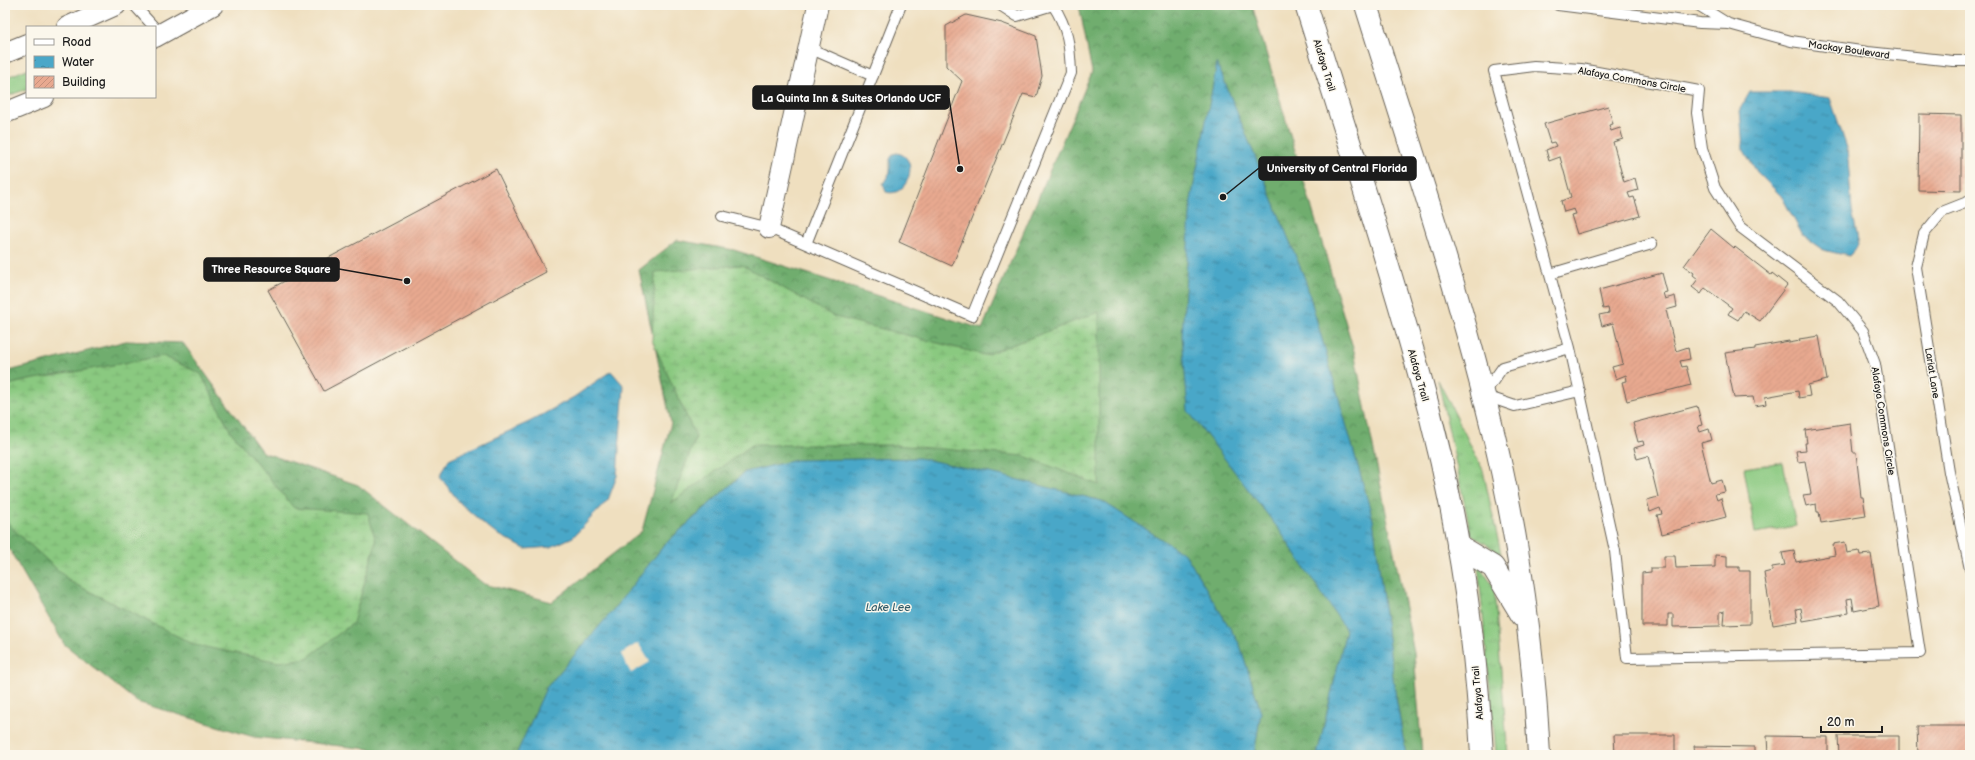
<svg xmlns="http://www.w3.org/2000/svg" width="1975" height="760" font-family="'Balsamiq Sans',sans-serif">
<defs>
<pattern id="grass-tufts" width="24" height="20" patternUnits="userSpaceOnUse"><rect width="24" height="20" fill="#8ac980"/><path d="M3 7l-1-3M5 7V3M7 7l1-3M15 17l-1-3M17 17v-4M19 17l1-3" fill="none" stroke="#76ac6e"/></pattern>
<pattern id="forest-crowns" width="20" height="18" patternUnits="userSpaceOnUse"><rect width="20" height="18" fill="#6fad6e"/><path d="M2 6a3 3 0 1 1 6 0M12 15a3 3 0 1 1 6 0" fill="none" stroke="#5a8c5a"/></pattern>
<pattern id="wetland-marsh" width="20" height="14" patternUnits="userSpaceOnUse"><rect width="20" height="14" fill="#8ac980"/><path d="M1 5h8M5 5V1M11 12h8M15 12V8" fill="none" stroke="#76ac6e"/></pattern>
<pattern id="water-ripples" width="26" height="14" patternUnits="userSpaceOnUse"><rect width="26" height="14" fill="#4aa7c8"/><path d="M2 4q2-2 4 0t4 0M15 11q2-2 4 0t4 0" fill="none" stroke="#3d87a2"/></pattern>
<pattern id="building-hatch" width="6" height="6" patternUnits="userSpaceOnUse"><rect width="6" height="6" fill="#e8a990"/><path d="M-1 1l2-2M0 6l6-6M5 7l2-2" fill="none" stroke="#c6917c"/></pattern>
</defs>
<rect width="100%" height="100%" fill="#fbf7ec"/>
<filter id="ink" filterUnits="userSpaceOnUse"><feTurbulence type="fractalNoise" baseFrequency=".025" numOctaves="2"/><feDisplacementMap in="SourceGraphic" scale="8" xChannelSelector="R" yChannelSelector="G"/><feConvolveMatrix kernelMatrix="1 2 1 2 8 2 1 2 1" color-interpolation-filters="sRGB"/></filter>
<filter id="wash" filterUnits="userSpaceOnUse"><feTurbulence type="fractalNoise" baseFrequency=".012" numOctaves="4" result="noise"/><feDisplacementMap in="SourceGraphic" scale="16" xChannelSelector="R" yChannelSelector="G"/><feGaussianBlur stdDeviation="0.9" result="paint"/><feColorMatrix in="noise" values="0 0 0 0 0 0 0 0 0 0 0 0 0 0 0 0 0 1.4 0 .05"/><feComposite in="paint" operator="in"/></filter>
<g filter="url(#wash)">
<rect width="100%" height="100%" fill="#efdfbf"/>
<path fill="url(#grass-tufts)" stroke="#53724e" d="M 27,69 L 27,89 L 5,97 L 5,78 Z
M 1438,380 L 1483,470 L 1501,554 L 1471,534 Z
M 1478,564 L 1494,587 L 1508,755 L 1497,755 L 1496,752 Z"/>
<path fill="url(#forest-crowns)" stroke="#466445" d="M 1079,5 L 1252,5 L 1354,351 L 1414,653 L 1422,755 L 373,755 L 370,749 L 254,737 L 137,702 L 64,644 L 5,542 L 5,372 L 126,341 L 183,343 L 262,452 L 358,485 L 484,584 L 552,602 L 642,531 L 671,423 L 639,270 L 677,240 L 734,250 L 982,329 L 1092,72 Z"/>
<path fill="url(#wetland-marsh)" stroke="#53724e" d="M 742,265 L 835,317 L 985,355 L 1099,312 L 1099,485 L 1024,456 L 895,445 L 752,445 L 671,503 L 696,437 L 652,340 L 655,272 Z
M 163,356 L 201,374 L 231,432 L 294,508 L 368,513 L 376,542 L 353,623 L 307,658 L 279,662 L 195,645 L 71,582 L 14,530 L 5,519 L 5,386 L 24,381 Z"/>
<path fill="#8ac980" stroke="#53724e" d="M 1783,462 L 1796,526 L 1755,533 L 1744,468 Z"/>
<path fill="url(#water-ripples)" stroke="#336272" d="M 1217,63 L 1305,279 L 1373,519 L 1394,685 L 1406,755 L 1317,755 L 1346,630 L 1280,531 L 1188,411 L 1182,336 L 1191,200 Z
M 1750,92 L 1790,92 L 1830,98 L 1847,148 L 1852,210 L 1859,245 L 1849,256 L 1823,250 L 1803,236 L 1782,197 L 1757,172 L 1743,149 L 1740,109 Z
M 897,153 C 921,157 908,199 886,192 L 883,184 L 890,172 L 890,159 L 893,154 Z
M 611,371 L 624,386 L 617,476 L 608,500 L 573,537 L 551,547 L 525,549 L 492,531 L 460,503 L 440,477 L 449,459 L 531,421 L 574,397 Z
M 919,458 L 999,475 L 1102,501 L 1186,555 L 1240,645 L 1261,712 L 1254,755 L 516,755 L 546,688 L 609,615 L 665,544 L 745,472 L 796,460 Z"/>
<path fill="#efdfbf" d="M 638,643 L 650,662 L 631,673 L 621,654 Z"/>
<g id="blocks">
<path fill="url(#building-hatch)" d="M 966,15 L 1002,23 L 1036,36 L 1042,76 L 1036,97 L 1023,94 L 952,266 L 899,242 L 962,81 L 946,66 L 946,26 Z
M 1608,106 L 1613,124 L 1609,125 L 1611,131 L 1620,128 L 1623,139 L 1613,142 L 1624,182 L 1635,178 L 1638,190 L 1628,193 L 1630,198 L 1634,197 L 1640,216 L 1577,234 L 1571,215 L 1576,214 L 1574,209 L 1564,212 L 1561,201 L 1571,197 L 1560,157 L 1549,161 L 1546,150 L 1556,146 L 1554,142 L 1550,143 L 1544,124 Z
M 1919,114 L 1961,115 L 1961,191 L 1918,190 Z
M 496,169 L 546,272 L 324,391 L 268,290 Z
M 1711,229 L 1734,248 L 1735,247 L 1771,275 L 1772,273 L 1787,285 L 1760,321 L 1744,311 L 1738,320 L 1728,314 L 1732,308 L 1705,288 L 1701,294 L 1692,287 L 1698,279 L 1693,275 L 1694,273 L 1684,266 Z
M 1662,273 L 1667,292 L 1663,293 L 1665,299 L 1675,296 L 1677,307 L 1666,310 L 1676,351 L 1688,347 L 1690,359 L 1680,361 L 1682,367 L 1686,366 L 1691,385 L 1627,401 L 1622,382 L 1627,381 L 1626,375 L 1616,379 L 1612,367 L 1623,364 L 1613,323 L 1602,326 L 1599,315 L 1609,313 L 1608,308 L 1603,309 L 1599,290 Z
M 1819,336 L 1827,380 L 1808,385 L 1810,396 L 1799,398 L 1798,391 L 1765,397 L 1766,404 L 1755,406 L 1753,397 L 1734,398 L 1725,353 L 1755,349 L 1755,347 L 1789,341 L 1789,343 L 1800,341 L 1799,339 Z
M 1697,406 L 1702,425 L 1698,426 L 1700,432 L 1709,429 L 1712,440 L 1701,443 L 1711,483 L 1722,480 L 1725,492 L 1715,494 L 1717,500 L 1721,498 L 1726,517 L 1662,534 L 1657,515 L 1662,514 L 1660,508 L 1650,512 L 1647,500 L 1658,497 L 1648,456 L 1637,459 L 1634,448 L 1644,445 L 1643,441 L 1638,442 L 1633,423 Z
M 1850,423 L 1853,453 L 1856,453 L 1861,497 L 1863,497 L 1866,516 L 1821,523 L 1819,512 L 1817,512 L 1816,504 L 1806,506 L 1803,495 L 1811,494 L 1805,461 L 1798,462 L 1796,451 L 1806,450 L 1805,443 L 1807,443 L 1805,430 Z
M 1845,542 L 1847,553 L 1859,551 L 1860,555 L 1871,554 L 1879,606 L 1854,611 L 1852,598 L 1847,599 L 1849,613 L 1803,621 L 1801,608 L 1796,609 L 1798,621 L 1773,625 L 1764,573 L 1772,571 L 1772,567 L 1785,565 L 1782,553 L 1794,551 L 1796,562 L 1835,555 L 1833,544 Z
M 1715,555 L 1727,556 L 1727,567 L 1739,567 L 1739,571 L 1750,571 L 1750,624 L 1724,625 L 1725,611 L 1720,612 L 1720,626 L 1673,627 L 1673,614 L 1668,614 L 1668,626 L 1642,626 L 1642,573 L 1651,572 L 1651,568 L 1664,568 L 1664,556 L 1675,556 L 1676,568 L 1715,567 Z
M 1917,726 L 1970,726 L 1970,755 L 1918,755 Z
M 1614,735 L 1675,735 L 1675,755 L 1615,755 Z
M 1767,736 L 1828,737 L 1828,755 L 1768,755 Z
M 1838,736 L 1899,736 L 1899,755 L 1839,755 Z
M 1694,746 L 1755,747 L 1755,755 L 1695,755 Z"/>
</g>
</g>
<g filter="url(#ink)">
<use href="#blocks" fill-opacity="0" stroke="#666055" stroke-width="1"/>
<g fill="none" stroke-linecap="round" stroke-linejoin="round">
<defs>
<path id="lane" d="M 134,5 L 154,27
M 1000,5 L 1017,16 L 1053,5
M 1558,5 L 1700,23 L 1729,24 L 1791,41 L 1868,52 L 1953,61 L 1970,61
M 1698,5 L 1727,23
M 809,48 L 873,76
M 1534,66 L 1581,69 L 1699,91 L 1697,113 L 1702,148 L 1715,188 L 1740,227 L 1838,301 L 1863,331 L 1875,364 L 1920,653 L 1627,658 L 1615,551 L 1570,348 L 1494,71 Z
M 1970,201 L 1942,212 L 1924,234 L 1916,267 L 1949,472 L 1970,569
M 722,216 L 769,228 L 972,316 L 1071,73 C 1070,46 1068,28 1053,5
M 806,244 L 901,5
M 1550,274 L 1652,244
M 1570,348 L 1503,367 L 1483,395 L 1515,406 L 1580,391"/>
<path id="street" d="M 67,27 L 116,5
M 155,37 L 213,5
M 5,53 L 27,44
M 5,113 L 44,97
M 769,228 L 818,5"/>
<path id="primary" d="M 1306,5 C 1348,140 1393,274 1429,410 C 1458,522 1476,639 1482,755
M 1366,5 C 1414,159 1467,313 1502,471 C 1522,564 1534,659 1539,755
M 1458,546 L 1493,567 L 1522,615"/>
</defs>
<use href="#lane" stroke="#666055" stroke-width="12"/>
<use href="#street" stroke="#666055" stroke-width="22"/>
<use href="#primary" stroke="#666055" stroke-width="24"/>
<use href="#lane" stroke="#fff" stroke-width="10"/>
<use href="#street" stroke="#fff" stroke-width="20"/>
<use href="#primary" stroke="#fff" stroke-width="22"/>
</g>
</g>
<g text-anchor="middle" stroke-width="3" stroke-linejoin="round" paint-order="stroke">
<g font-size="10" fill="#1c1c1c" stroke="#fbf7ec">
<text transform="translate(1849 49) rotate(8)" y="4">Mackay Boulevard</text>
<text transform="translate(1325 65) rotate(73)" y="4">Alafaya Trail</text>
<text transform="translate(1632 79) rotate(10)" y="4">Alafaya Commons Circle</text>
<text transform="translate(1933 373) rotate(81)" y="4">Lariat Lane</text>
<text transform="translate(1419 375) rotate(74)" y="4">Alafaya Trail</text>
<text transform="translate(1884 421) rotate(81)" y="4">Alafaya Commons Circle</text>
<text transform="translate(1477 693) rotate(-95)" y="4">Alafaya Trail</text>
</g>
<g font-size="11" font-style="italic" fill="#315b69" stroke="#fbf7ec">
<text x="888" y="611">Lake Lee</text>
</g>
</g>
<path fill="none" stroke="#1c1c1c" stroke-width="1.5" d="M960 169L949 98M1223 197L1259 168M407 281L339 269"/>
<g fill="#1c1c1c" stroke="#fbf7ec" stroke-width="1.5">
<circle cx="960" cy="169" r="4"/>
<circle cx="1223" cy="197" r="4"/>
<circle cx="407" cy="281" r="4"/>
</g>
<g fill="#1c1c1c" stroke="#1c1c1c" stroke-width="1.5">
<rect x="753" y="86" width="196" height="23" rx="4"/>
<rect x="1259" y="157" width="157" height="23" rx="4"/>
<rect x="204" y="258" width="135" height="23" rx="4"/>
</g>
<g font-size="11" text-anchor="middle" font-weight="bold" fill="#fff">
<text x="851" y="102">La Quinta Inn &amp; Suites Orlando UCF</text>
<text x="1337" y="172">University of Central Florida</text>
<text x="271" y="273">Three Resource Square</text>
</g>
<rect width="1975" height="760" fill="none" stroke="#fbf7ec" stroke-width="20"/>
<rect x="26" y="26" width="130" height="72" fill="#fbf7ec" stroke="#a29f99"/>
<rect x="34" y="39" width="20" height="6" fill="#ffffff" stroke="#a29f99"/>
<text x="62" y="46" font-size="12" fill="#1c1c1c">Road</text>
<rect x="34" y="56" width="20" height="12" fill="url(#water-ripples)" stroke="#a29f99"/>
<text x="62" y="66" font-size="12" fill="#1c1c1c">Water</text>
<rect x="34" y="76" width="20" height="12" fill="url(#building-hatch)" stroke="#a29f99"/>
<text x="62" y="86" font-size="12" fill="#1c1c1c">Building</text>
<path d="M1821 726v6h61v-6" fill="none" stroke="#1c1c1c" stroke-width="2"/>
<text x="1827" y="726" font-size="12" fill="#1c1c1c" stroke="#fbf7ec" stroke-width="3" paint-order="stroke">20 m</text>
</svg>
